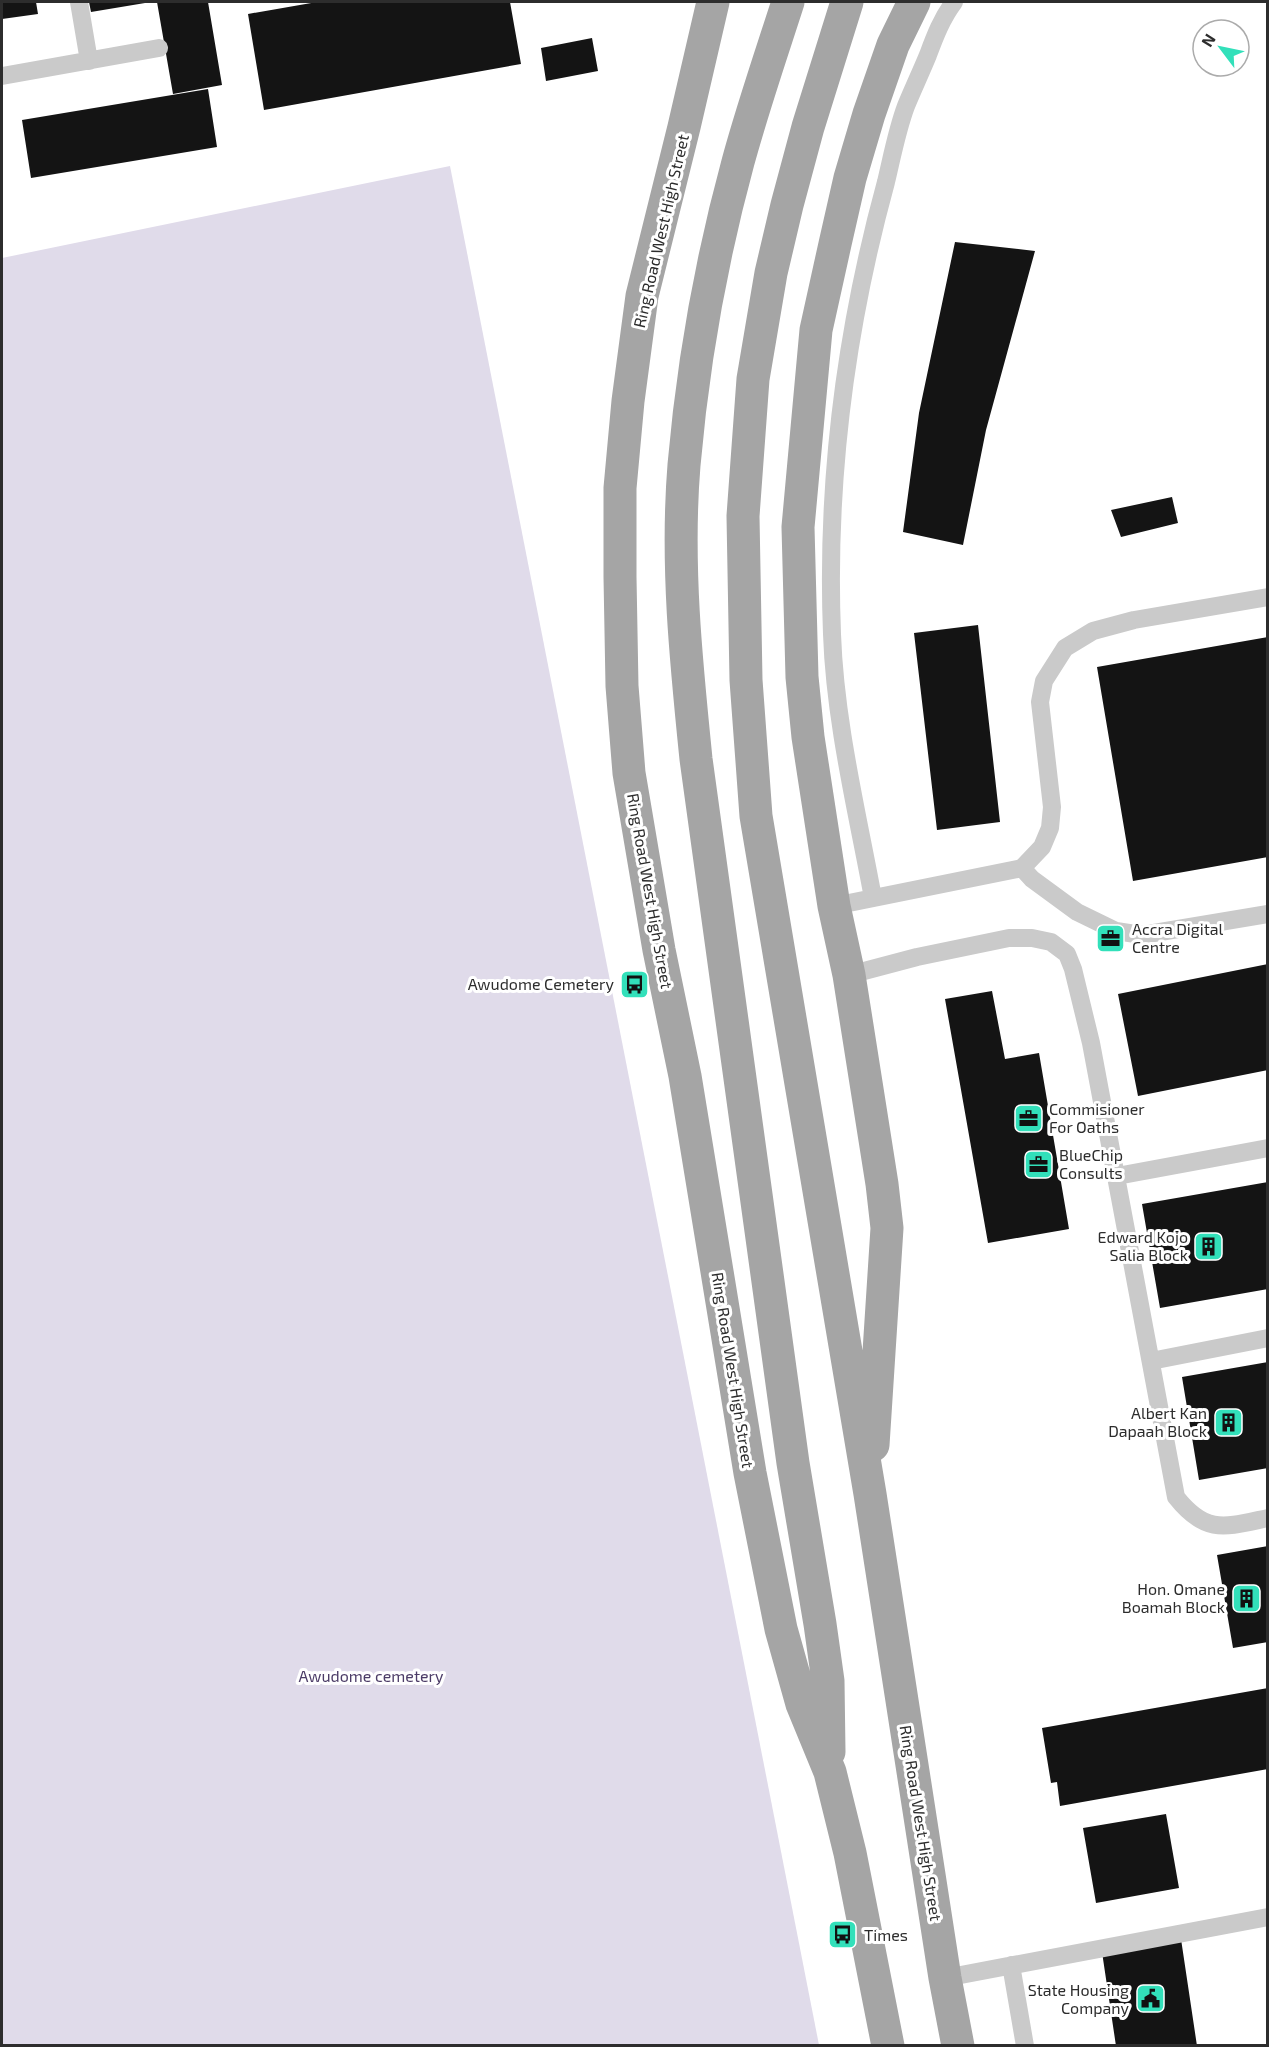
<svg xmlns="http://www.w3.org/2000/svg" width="1269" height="2047" font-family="'Exo 2',sans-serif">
<rect width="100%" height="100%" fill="#fff"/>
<path fill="#e0dbea" d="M 450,166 L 819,2045 L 2,2045 L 2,258 Z"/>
<path fill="#141414" d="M 2,2 L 36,2 L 38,14 L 2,19 Z
M 89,2 L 145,2 L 145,3 L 91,12 Z
M 157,2 L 208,2 L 222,85 L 173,94 Z
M 317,2 L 510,2 L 521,64 L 264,110 L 248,14 Z
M 592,38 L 598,71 L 546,81 L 541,48 Z
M 208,89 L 217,147 L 31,178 L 22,120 Z
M 955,242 L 1035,251 L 986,430 L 963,545 L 903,532 L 919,413 Z
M 1172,497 L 1178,523 L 1121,537 L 1111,510 Z
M 978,625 L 1000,822 L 937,830 L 914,633 Z
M 1268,637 L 1268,857 L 1133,881 L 1097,667 Z
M 1268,964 L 1268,1070 L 1138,1096 L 1118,994 Z
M 992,991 L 1005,1059 L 1039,1053 L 1069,1229 L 988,1243 L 945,999 Z
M 1268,1182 L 1268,1289 L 1160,1308 L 1142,1204 Z
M 1268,1362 L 1268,1468 L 1199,1480 L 1182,1377 Z
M 1268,1546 L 1268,1642 L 1233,1648 L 1217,1555 Z
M 1268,1688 L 1268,1769 L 1060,1806 L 1057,1782 L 1051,1783 L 1042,1728 Z
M 1166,1814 L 1179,1888 L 1096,1903 L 1083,1828 Z
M 1181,1939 L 1197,2046 L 1116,2046 L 1102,1952 Z"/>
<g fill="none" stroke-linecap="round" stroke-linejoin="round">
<path stroke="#cacaca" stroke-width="18" d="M 79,2 L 89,61
M 2,76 L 159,48
M 1022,868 L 1032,879 L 1077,912 L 1116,931 L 1142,935 L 1268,914
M 873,898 C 857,811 835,722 832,634 C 826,482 846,328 886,182 C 892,157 897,130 906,106 C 913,89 921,72 928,55 C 935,36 942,18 954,2
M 834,906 L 1022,868 L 1042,847 L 1050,828 L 1052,807 L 1040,702 L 1044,681 L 1065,648 L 1093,631 L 1134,620 L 1268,597
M 849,975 L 917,957 L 1009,938 L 1032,938 L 1051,942 L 1067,954 L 1073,969 L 1091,1043 L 1176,1497 C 1206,1535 1225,1527 1268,1518
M 1117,1176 L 1268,1148
M 1151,1361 L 1268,1338
M 1011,1965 L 1025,2046
M 945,1978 L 1268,1917"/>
<path stroke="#a5a5a5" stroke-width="33" d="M 713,2 L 684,127 L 642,296 L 628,401 L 620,488 L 620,577 L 622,686 L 629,773 L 659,950 L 685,1076 L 750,1473 L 781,1629 L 802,1704 L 830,1772 L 850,1853 L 888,2046
M 788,2 C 771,55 753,107 738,162 C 711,261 693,362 684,465 C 676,563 686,661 696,759 L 793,1463 L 820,1624 L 828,1681 L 829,1752
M 847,2 L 808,127 L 787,205 L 771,273 L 753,379 L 743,516 L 746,680 L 756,816 L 870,1494 L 945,1978 L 958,2046
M 873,1445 L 887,1228 L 882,1184 L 849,975 L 834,906 L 808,737 L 802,677 L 798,527 L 816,330 L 835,244 L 850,178 L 869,114 L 893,45 L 914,2"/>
</g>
<defs>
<symbol id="office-square" viewBox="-11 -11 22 22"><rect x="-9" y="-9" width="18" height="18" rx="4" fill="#32e0ba" stroke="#fff"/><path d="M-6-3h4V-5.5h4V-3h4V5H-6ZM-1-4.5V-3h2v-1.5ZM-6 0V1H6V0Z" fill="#111"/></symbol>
<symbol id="bus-square" viewBox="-11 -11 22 22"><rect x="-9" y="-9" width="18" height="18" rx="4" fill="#32e0ba" stroke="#fff"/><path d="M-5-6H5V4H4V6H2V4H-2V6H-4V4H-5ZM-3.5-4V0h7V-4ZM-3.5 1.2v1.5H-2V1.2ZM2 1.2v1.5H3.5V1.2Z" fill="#111"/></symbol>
<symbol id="building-square" viewBox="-11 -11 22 22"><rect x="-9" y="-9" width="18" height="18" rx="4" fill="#32e0ba" stroke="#fff"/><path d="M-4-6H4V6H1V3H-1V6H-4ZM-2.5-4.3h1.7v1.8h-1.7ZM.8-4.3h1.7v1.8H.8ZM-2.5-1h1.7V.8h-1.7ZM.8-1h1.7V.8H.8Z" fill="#111"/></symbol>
<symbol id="civic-square" viewBox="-11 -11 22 22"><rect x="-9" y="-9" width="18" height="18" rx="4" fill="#32e0ba" stroke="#fff"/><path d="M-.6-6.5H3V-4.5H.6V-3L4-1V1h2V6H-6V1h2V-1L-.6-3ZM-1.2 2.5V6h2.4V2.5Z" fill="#111"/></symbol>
</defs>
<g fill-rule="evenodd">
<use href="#office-square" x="1094" y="922" width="33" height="33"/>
<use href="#bus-square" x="618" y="968" width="33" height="33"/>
<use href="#office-square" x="1012" y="1102" width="33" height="33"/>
<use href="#office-square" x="1022" y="1148" width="33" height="33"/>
<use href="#building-square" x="1192" y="1230" width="33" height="33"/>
<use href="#building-square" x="1212" y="1406" width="33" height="33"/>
<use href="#building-square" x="1230" y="1582" width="33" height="33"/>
<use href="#bus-square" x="826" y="1918" width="33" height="33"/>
<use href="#civic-square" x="1134" y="1982" width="33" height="33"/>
</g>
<g text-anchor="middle" stroke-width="6" stroke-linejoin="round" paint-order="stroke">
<g font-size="16" fill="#2d2d2d" stroke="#fff">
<text transform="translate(661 231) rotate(-77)" y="6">Ring Road West High Street</text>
<text transform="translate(650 891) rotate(80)" y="6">Ring Road West High Street</text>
<text transform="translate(733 1370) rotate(81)" y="6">Ring Road West High Street</text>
<text transform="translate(921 1823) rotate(81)" y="6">Ring Road West High Street</text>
</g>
<g font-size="16" fill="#2d2d2d" stroke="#fff" text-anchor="end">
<text x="1132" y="935" text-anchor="start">Accra Digital<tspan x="1132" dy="18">Centre</tspan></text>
<text x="614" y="990">Awudome Cemetery</text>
<text x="1049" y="1115" text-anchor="start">Commisioner<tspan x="1049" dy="18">For Oaths</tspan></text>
<text x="1059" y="1161" text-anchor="start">BlueChip<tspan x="1059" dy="18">Consults</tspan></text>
<text x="1188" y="1243">Edward Kojo<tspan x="1188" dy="18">Salia Block</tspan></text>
<text x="1207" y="1419">Albert Kan<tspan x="1207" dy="18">Dapaah Block</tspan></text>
<text x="1225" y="1595">Hon. Omane<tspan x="1225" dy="18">Boamah Block</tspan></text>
<text x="864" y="1941" text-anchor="start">Times</text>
<text x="1129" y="1996">State Housing<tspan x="1129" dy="18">Company</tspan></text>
</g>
<g font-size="16" fill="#4c3c67" stroke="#fff">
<text x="371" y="1682">Awudome cemetery</text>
</g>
</g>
<rect width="1269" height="2047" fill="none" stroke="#2d2d2d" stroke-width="6"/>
<g transform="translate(1221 48) rotate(302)"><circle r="28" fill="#ffffff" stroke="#ababab" stroke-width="1.5"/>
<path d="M0-4.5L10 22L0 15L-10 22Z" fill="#32e0ba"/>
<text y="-9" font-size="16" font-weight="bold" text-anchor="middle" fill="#2d2d2d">N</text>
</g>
</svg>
